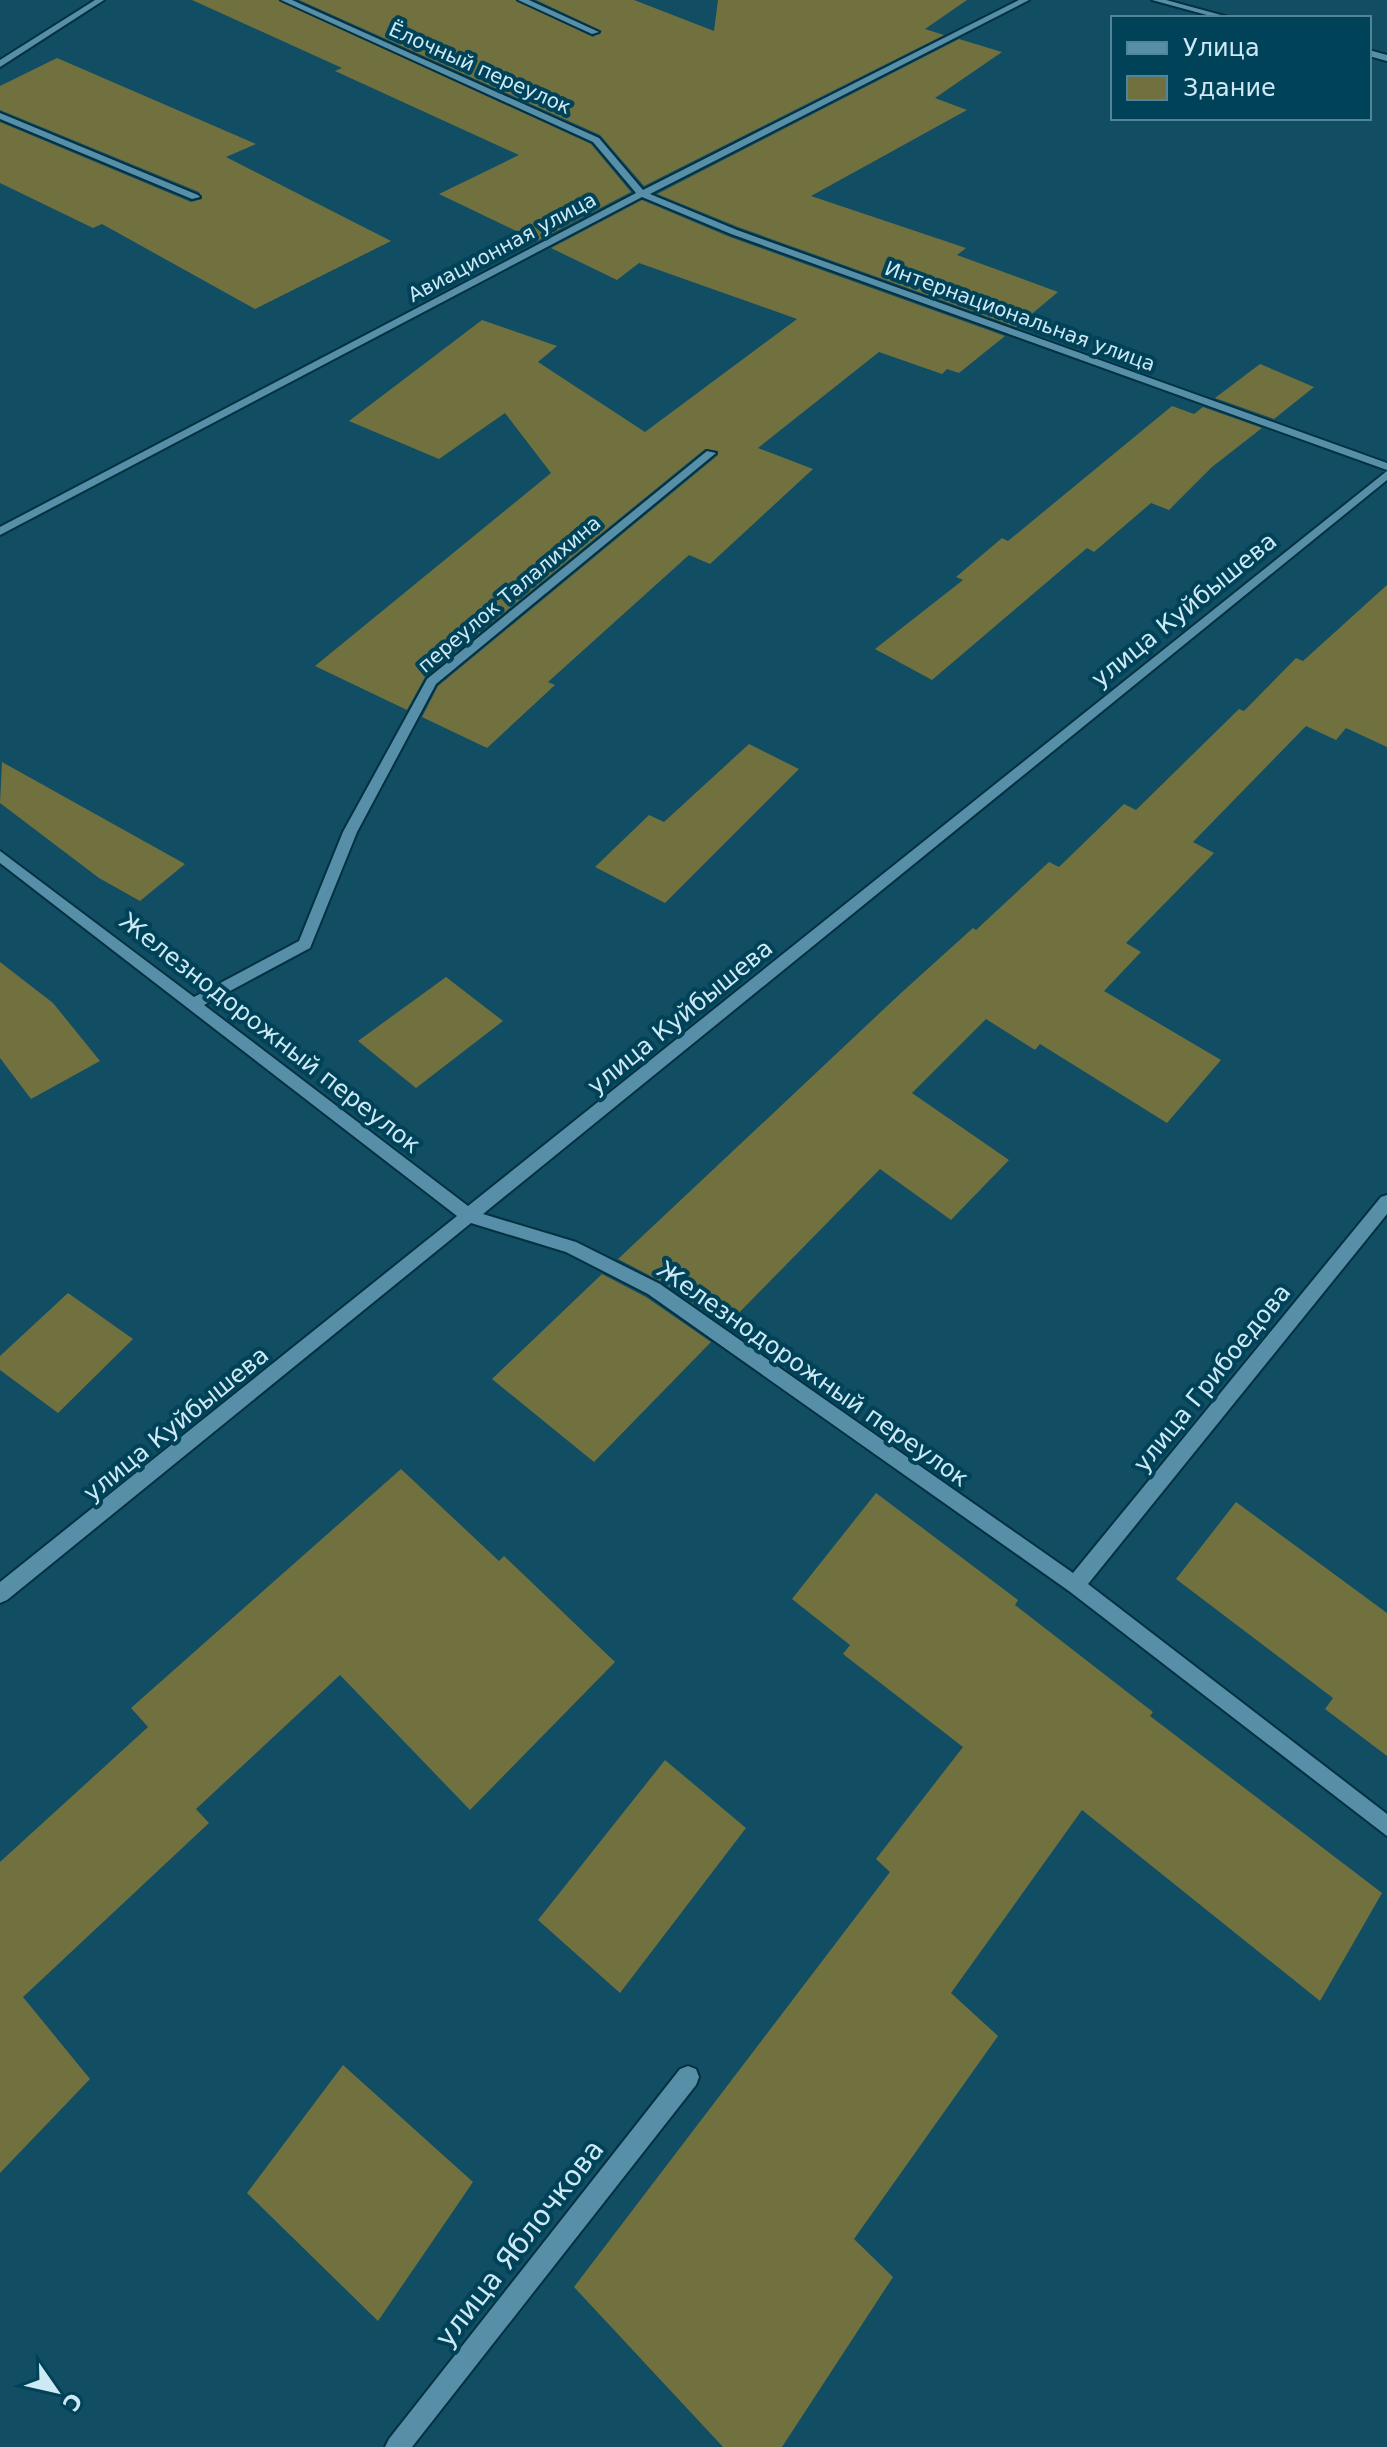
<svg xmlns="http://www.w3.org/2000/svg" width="1387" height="2447" font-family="'DejaVu Sans',sans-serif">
<rect width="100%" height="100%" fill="#114d63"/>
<path fill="#717140" d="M 192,0 L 278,0 L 591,144 L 631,192 L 537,241 L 439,194 L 519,155 L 335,71 L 342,68 Z
M 299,0 L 515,0 L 593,37 L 602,31 L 536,0 L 634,0 L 714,31 L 718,0 L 967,0 L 925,29 L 944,35 L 644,186 L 600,135 Z
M 959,39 L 1002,52 L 935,98 L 967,110 L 811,196 L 966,248 L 957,255 L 1058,292 L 1016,327 L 738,227 L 657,194 Z
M 57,58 L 256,144 L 226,157 L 391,241 L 255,309 L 102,224 L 93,228 L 0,183 L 0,122 L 191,202 L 202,199 L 199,192 L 0,110 L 0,86 Z
M 642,200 L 730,237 L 1005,336 L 959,373 L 947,369 L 942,374 L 879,352 L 758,448 L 813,469 L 710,564 L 689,555 L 548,682 L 555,685 L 487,748 L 422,717 L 438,686 L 718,455 L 718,451 L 705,449 L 425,677 L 407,710 L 315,666 L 551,473 L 505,413 L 439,459 L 349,421 L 482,320 L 557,346 L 538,362 L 645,432 L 797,319 L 639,263 L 617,280 L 551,248 Z
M 1260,364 L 1314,387 L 1274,419 L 1215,398 Z
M 1172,406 L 1194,414 L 1203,407 L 1262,428 L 1212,467 L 1169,510 L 1151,503 L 1094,552 L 1087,548 L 932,680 L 875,649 L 963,580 L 956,577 L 1002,538 L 1008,541 Z
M 1387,585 L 1387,747 L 1346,728 L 1336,740 L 1306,726 L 1193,842 L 1214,853 L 1126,943 L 1141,952 L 1104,991 L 1221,1060 L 1167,1123 L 1040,1044 L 1035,1050 L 986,1019 L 912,1093 L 1009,1160 L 951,1220 L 880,1169 L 726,1326 L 662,1282 L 618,1259 L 901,993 L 973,928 L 976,930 L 1049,862 L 1059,867 L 1124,804 L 1136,810 L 1239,709 L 1244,711 L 1296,658 L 1303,661 Z
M 749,744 L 799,769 L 665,903 L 595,867 L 649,815 L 664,822 Z
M 2,762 L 185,864 L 140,901 L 99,878 L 0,803 Z
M 0,962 L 53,1003 L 100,1061 L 31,1099 L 0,1058 Z
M 446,977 L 503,1021 L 416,1088 L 358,1041 Z
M 602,1274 L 646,1297 L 711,1342 L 594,1462 L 492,1379 Z
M 68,1293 L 133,1339 L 58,1413 L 0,1370 L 0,1356 Z
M 401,1469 L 499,1561 L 504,1556 L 615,1662 L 470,1810 L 340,1675 L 196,1809 L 209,1823 L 23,1997 L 90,2079 L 0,2173 L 0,1862 L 148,1727 L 131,1708 Z
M 876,1493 L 1018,1600 L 1015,1605 L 1153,1712 L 1150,1716 L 1382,1893 L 1320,2001 L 1082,1810 L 951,1993 L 998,2036 L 854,2239 L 893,2277 L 782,2447 L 723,2447 L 574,2287 L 890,1872 L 876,1859 L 963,1747 L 843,1654 L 850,1645 L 792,1599 Z
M 1236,1502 L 1387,1613 L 1387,1756 L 1325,1709 L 1333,1698 L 1176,1579 Z
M 665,1760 L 746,1828 L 620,1993 L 538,1920 Z
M 343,2065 L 473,2182 L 378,2321 L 247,2193 Z"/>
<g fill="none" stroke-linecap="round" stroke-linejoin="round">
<defs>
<path id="minor" d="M 95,0 L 104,0 L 0,67 L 0,60 Z
M 281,0 L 292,0 L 599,138 L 643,190 L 1019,0 L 1029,0 L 650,194 L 737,230 L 1387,463 L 1387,470 L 731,234 L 642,197 L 0,535 L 0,527 L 636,193 L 593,142 Z
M 518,0 L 529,0 L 599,32 L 592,34 Z
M 1152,0 L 1166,0 L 1232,18 L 1218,18 Z
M 1369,50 L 1387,55 L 1387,61 L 1369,56 Z
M 0,113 L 198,195 L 200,197 L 192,199 L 0,119 Z
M 707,451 L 716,453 L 436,684 L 357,832 L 310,948 L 204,1005 L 468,1206 L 1387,471 L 1387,480 L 483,1214 L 576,1242 L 660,1284 L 1073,1573 L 1381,1197 L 1387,1195 L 1387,1214 L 1088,1584 L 1387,1814 L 1387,1836 L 1069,1591 L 648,1294 L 566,1252 L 471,1223 L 7,1600 L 0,1603 L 0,1582 L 457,1216 L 0,863 L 0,851 L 194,997 L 299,941 L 343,832 L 427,679 Z
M 688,2066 L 696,2069 L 699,2077 L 696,2085 L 412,2447 L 385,2447 L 389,2439 L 680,2069 Z"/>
</defs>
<use href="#minor" stroke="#033142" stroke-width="4"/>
<use href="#minor" fill="#588fa8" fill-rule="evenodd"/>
</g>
<g text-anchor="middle" stroke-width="8" stroke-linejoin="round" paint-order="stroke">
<g font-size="20" fill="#cde9f6" stroke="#004258">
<text transform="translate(480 68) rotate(24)" y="7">Ёлочный переулок</text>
<text transform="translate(502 247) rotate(-28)" y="7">Авиационная улица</text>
<text transform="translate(1020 316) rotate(20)" y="7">Интернациональная улица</text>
<text transform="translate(509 594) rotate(-40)" y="7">переулок Талалихина</text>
</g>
<g font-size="24" fill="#cde9f6" stroke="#004258">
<text transform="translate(1184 610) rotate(-39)" y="8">улица Куйбышева</text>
<text transform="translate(680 1017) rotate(-39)" y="8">улица Куйбышева</text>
<text transform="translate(270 1033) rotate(38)" y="8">Железнодорожный переулок</text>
<text transform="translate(813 1374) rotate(35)" y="8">Железнодорожный переулок</text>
<text transform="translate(1212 1378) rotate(-51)" y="8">улица Грибоедова</text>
<text transform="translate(176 1424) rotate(-39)" y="8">улица Куйбышева</text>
</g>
<g font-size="28" fill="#cde9f6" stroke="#004258">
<text transform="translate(519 2243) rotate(-52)" y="10">улица Яблочкова</text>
</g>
</g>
<rect x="1111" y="16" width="260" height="104" fill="#004258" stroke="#528597" stroke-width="2"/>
<rect x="1127" y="42" width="40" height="12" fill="#588fa8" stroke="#528597" stroke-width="2"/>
<text x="1183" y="56" font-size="24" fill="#cde9f6">Улица</text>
<rect x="1127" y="76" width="40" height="24" fill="#717140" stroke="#528597" stroke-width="2"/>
<text x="1183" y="96" font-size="24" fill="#cde9f6">Здание</text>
<g transform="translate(56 2391) rotate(124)" stroke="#004258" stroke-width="6" paint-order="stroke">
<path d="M0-6L14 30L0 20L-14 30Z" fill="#cde9f6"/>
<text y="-12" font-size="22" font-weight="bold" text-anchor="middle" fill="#cde9f6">С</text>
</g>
</svg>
